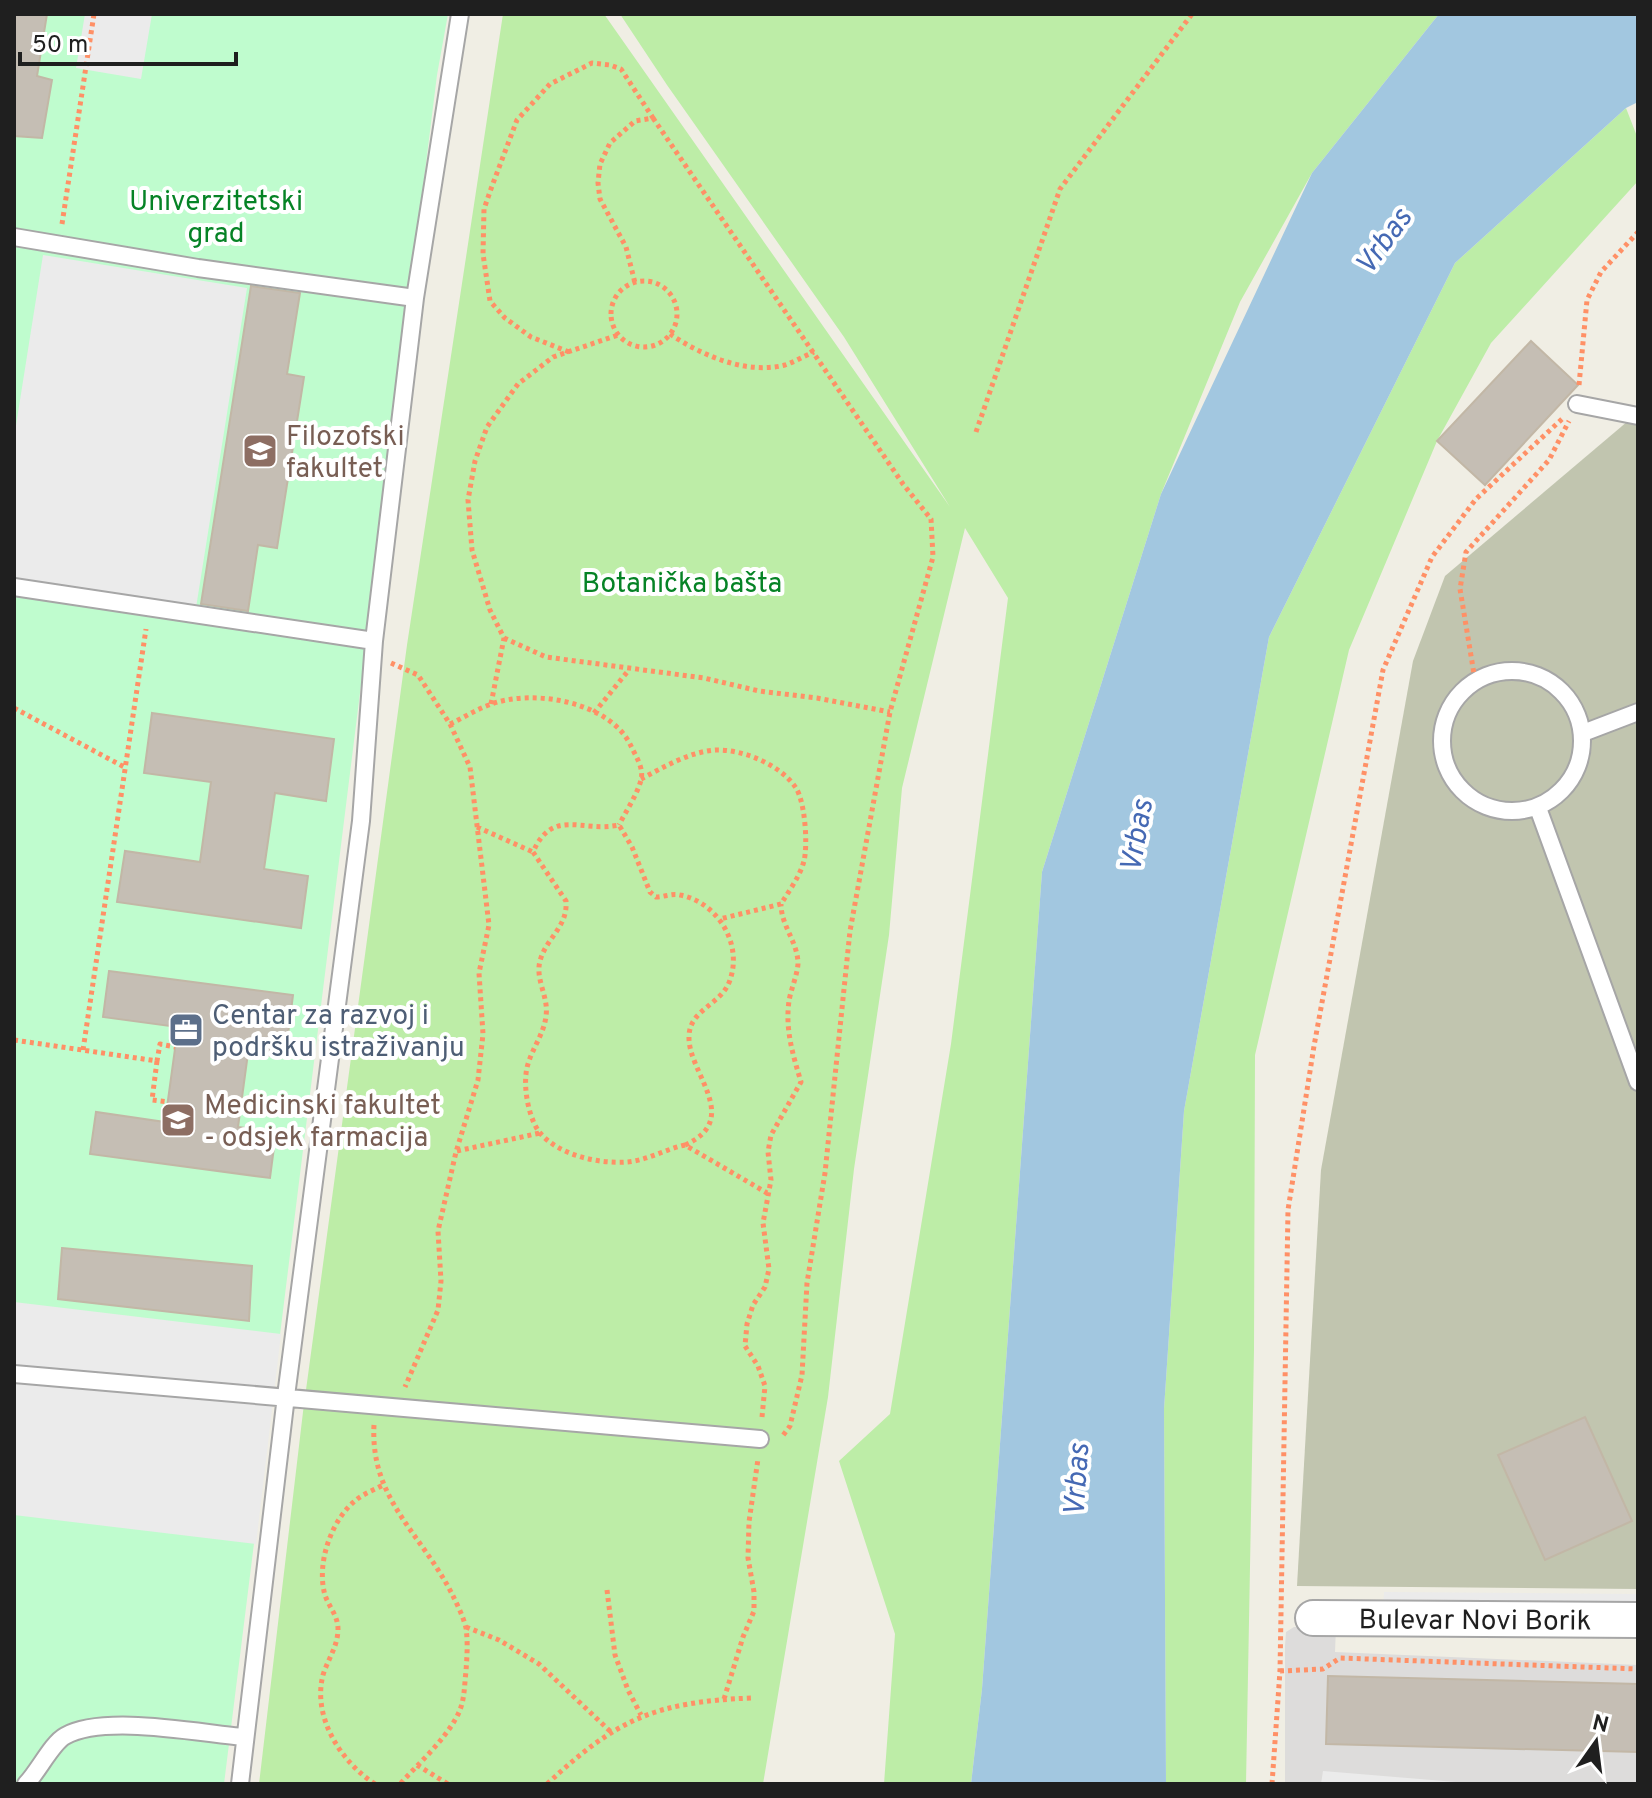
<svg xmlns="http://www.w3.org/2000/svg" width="1652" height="1798" font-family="Overpass,sans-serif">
<rect width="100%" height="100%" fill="#f0eee4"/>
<path fill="#dddcdb" d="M 1294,1627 L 1336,1627 L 1335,1652 L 1638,1665 L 1638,1784 L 1285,1784 L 1285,1646 L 1286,1632 Z"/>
<path fill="#c1c5af" d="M 1638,418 L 1638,1589 L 1297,1586 L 1321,1170 L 1413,661 L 1445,576 L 1628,421 Z"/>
<path fill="#bdeda7" d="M 503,14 L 604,14 L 950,507 L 844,337 L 667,85 L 620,14 L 1439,14 L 1312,173 L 1240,302 L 1161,494 L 1042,872 L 982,1689 L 971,1784 L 884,1784 L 895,1634 L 839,1461 L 890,1414 L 951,1044 L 1008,598 L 965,528 L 902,788 L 889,935 L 854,1169 L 828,1397 L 763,1784 L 259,1784 L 303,1412 L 407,645 Z
M 1626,108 L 1638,139 L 1638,181 L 1491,343 L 1437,441 L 1349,650 L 1255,1055 L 1254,1350 L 1246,1784 L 1166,1784 L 1164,1409 L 1184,1111 L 1269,637 L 1455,263 Z"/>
<path fill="#bffcce" d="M 14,14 L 448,14 L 437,75 L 224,1784 L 14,1784 Z"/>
<path fill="#ebebeb" d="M 85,14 L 152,14 L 141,79 L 76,68 Z
M 43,255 L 247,288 L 195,614 L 14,585 L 14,438 Z
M 14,1302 L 281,1334 L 256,1544 L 14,1515 Z
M 1384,1592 L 1638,1594 L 1638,1613 L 1383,1610 Z
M 1323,1771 L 1480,1784 L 1321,1784 Z"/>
<path fill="#a2c7e0" d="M 1439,14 L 1638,14 L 1638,102 L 1626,108 L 1455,263 L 1269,637 L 1184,1111 L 1164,1409 L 1166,1784 L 971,1784 L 982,1689 L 1042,872 L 1161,494 L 1312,173 Z"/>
<path fill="#c5beb4" stroke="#c2b7a6" stroke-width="2" d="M 14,14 L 47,14 L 37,76 L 52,80 L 42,138 L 14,136 Z
M 251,286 L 300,293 L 287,374 L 304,377 L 277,548 L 258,545 L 248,611 L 201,604 Z
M 1531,341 L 1578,385 L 1485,485 L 1437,441 Z
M 152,713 L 334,739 L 326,801 L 275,793 L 264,869 L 308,876 L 301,928 L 117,902 L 125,851 L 200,862 L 211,782 L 144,773 Z
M 109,971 L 293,995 L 285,1058 L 248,1053 L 238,1127 L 276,1132 L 270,1178 L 90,1154 L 96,1112 L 165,1122 L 178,1027 L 103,1017 Z
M 62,1248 L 252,1266 L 249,1321 L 58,1299 Z
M 1585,1417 L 1632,1521 L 1545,1560 L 1498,1455 Z
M 1328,1676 L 1638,1684 L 1638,1752 L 1326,1744 Z"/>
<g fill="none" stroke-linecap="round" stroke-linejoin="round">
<defs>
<path id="service" d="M 14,237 L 198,268 L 415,298
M 1577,404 L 1638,416
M 14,587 L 374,641
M1442 741a70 70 0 1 1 140 0a70 70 0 1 1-140 0Z
M 1583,733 L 1638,712
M 1538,808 L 1638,1082
M 14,1374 L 760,1439
M 26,1784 C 38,1772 52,1743 65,1736 C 104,1714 198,1733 244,1737
M 240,1784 L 286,1396 L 361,821 L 374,641 L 415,298 L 460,14"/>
<g id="minor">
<path id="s1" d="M 1313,1618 L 1638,1620"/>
</g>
</defs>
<use href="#service" stroke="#a6a6a6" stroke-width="20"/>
<use href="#minor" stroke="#a6a6a6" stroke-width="38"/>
<path stroke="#ff9066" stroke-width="5" stroke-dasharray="4 4" stroke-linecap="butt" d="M 653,118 L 903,484 L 931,519 L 933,557 L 890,712 L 850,931 L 825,1173 L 807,1283 L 802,1375 L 790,1426 L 781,1438
M 62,224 L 94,14
M611 314a33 33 0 1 1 66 0a33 33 0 1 1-66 0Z
M 670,334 C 701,355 746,375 785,365 C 794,362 804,356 814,352
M 569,352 L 531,337 L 505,318 L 490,301 L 483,254 L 484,209 L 492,186 L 517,120 L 550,84 L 592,63 L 610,65 L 621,69 L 653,118 L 635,121 L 610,143 L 600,164 L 598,183 L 600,199 L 626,247 L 635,283
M 1579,385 L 1587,300 L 1601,272 L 1638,232
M 976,432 L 1060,189 L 1192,14
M 504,638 L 546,657 L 704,678 L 759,691 L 817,698 L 890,712
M 391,663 L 418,675 L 450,724 L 470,767 L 489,925 L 479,973 L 483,1034 L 478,1080 L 456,1152 L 438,1231 L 441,1281 L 438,1310 L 405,1387
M 1475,680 L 1460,589 L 1466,552 L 1549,460 L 1569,421
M 491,704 L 504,638 L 490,610 L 472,550 L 468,500 L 475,461 L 487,427 L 518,384 L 553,357 L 618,335
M 14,708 L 126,768
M 594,713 L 628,671
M 450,724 C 463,718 475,710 489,705 C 531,688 610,701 631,746 C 636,757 644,768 641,780 C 637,795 626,811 619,825
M 641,779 C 664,767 689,752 715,750 C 743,749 781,765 796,788 C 805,802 808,844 804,861 C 800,876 789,891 781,904 L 720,919
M 477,827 L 533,852
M 14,1040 L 157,1061 L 160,1044 L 175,1047
M 83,1050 L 146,629
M 157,1061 L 152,1100 L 168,1102
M 685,1145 C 743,1119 688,1073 689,1037 C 689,1009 722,1005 730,980 C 743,943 717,902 680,895 C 672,893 664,897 656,897 L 650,892 L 632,847 L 619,825 C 582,833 553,807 533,852 L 566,901 C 568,927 546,938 540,961 C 535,980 549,997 546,1016 C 544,1036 528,1053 526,1074 C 524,1091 529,1119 540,1133 C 559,1155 598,1164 626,1162 C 646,1161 666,1149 685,1145 L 767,1193
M 457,1151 L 540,1133
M 762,1417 L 765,1386 L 758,1366 L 745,1346 L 747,1324 L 753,1305 L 765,1287 L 769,1269 L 763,1223 L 771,1180 L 768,1152 L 771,1135 L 801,1082 C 793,1055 785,1030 789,1001 C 791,989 797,976 798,964 C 798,942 781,926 781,904
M 374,1425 C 370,1499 421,1533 452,1594 C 457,1604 463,1616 466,1628 C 468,1642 467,1657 466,1671 C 464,1688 465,1703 456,1718 C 443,1742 418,1764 400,1784
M 607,1590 L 615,1655 L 628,1690 L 641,1715
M 466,1627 L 499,1640 L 539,1664 L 611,1732
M 1280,1671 L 1323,1669 L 1340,1658 L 1638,1669
M 724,1699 L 743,1637 L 754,1611 L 754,1592 L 748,1558 L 749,1522 L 758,1459
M 417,1765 L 448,1784
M 375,1784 C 341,1762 312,1717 323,1675 C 328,1659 338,1646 338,1629 C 338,1616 329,1607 325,1595 C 316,1564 331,1520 356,1500 C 363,1494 374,1490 383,1485
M 547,1784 C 617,1719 655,1702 751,1698
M 1272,1784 L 1280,1671 L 1288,1210 L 1314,1046 L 1383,670 L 1432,557 L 1476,499 L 1562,419"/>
<use href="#service" stroke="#fff" stroke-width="16"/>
<use href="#minor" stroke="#fff" stroke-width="34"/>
</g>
<defs>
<symbol id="university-square" viewBox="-11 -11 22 22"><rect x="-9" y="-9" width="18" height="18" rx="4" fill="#8d6e63" stroke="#fff"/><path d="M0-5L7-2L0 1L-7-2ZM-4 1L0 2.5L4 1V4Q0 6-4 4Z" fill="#fff"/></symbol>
<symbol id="office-square" viewBox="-11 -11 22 22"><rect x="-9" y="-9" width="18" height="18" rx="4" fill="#5c6f8a" stroke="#fff"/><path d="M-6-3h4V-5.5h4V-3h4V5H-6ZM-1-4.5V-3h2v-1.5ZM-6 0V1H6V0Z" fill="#fff"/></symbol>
</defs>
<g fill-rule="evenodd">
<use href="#university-square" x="240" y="431" width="40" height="40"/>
<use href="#office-square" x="166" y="1010" width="40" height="40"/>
<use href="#university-square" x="158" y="1100" width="40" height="40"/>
</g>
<g text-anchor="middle" stroke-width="8" stroke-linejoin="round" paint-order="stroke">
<g font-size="28" fill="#068326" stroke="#fff">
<text x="216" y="210">Univerzitetski<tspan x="216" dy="32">grad</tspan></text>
<text x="682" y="592">Botanička bašta</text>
</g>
<g font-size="28" fill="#785e54" stroke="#fff" text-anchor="start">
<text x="286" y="445">Filozofski<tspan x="286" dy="32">fakultet</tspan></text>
<text x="204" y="1114">Medicinski fakultet<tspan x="204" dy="32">- odsjek farmacija</tspan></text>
</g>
<g font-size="28" fill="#4e5e75" stroke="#fff" text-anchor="start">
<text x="212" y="1024">Centar za razvoj i<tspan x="212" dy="32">podršku istraživanju</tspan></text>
</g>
<g font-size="28" fill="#1f1f1f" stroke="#fff">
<text dy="10" stroke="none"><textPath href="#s1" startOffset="162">Bulevar Novi Borik</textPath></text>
</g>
<g font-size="30" font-style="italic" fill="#4569b4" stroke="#fff">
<text transform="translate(1383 241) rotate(-54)" y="10">Vrbas</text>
<text transform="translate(1136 836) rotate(-80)" y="10">Vrbas</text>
<text transform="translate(1076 1480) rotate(-86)" y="10">Vrbas</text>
</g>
</g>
<rect width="1652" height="1798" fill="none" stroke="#1f1f1f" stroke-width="32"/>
<g transform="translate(1596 1742) rotate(14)" stroke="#ffffff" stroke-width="6" paint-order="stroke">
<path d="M0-6L14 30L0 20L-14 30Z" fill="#1f1f1f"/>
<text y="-12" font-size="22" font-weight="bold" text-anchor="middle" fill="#1f1f1f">N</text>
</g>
<path d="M20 52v12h216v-12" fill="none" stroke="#1f1f1f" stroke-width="4"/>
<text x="32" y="52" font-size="24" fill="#1f1f1f" stroke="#ffffff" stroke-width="6" paint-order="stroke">50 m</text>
</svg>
